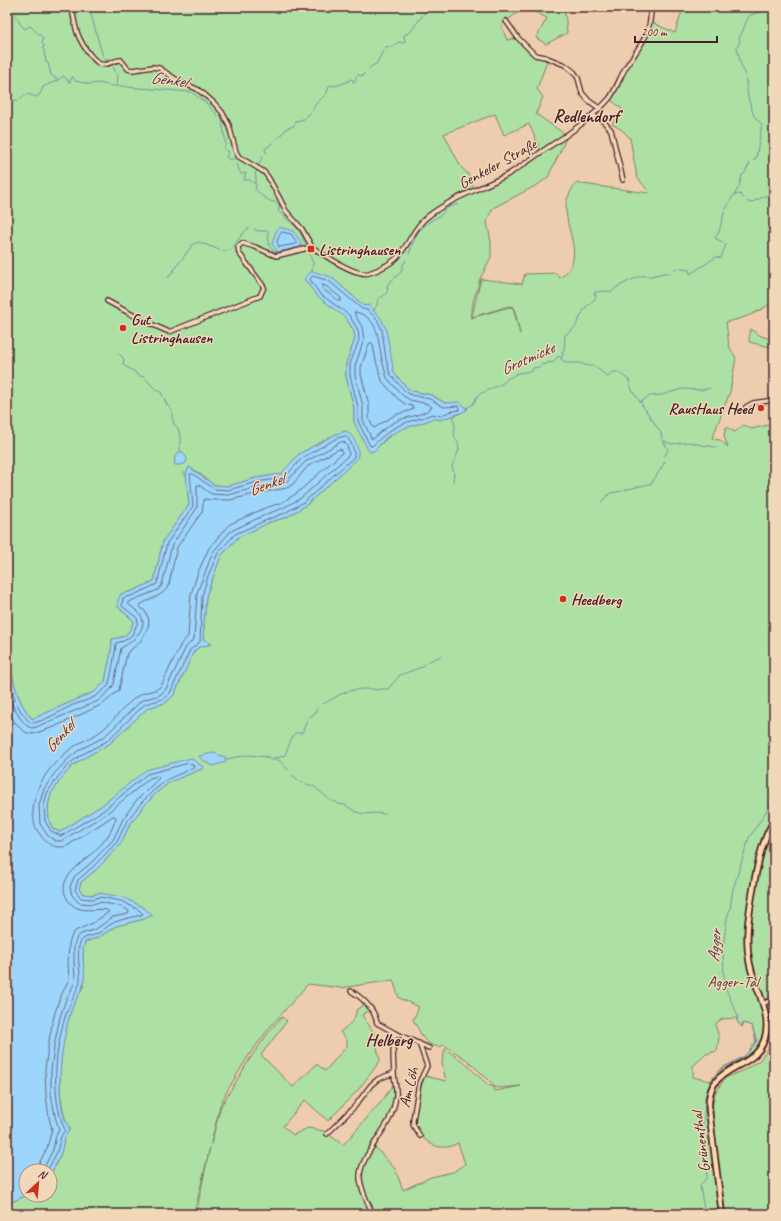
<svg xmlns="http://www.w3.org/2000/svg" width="781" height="1221" font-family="Caveat,sans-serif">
<rect width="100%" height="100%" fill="#edcdae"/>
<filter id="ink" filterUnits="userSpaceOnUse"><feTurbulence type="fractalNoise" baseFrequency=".025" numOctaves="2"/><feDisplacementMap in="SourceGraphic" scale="8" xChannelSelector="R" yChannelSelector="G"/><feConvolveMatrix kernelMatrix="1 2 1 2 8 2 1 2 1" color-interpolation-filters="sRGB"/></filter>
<g filter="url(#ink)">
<path fill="#ace1a3" stroke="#7b8067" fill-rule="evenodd" d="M 7,7 L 71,7 L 74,28 L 83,45 L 76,28 L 73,7 L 564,7 L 566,21 L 567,33 L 546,44 L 536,38 L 547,18 L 525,7 L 501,25 L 507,40 L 517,38 L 537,56 L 547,61 L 537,89 L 543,97 L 536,114 L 566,135 L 539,153 L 538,144 L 529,124 L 504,135 L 495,114 L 444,134 L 461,167 L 468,174 L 475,190 L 507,175 L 567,136 L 559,154 L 548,177 L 539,184 L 493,208 L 489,216 L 487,222 L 491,242 L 491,257 L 480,279 L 473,302 L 471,318 L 509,307 L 513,308 L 520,334 L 514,307 L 509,306 L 472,317 L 475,303 L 481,279 L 522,284 L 525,274 L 556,273 L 560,278 C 586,259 567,235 566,209 C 565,200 571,191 575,183 L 648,193 L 649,192 L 637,177 L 630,138 L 622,130 L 612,124 L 622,109 L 610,99 L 632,59 L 650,31 L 651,22 L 675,33 L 682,11 L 676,7 L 774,7 L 774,301 C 760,312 743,319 726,322 L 729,346 L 736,358 L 730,392 L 712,439 L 720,440 L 728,447 L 724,436 L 726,427 L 735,432 L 744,425 L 751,429 L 774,424 L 774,1214 L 725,1214 L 713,1123 L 713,1104 L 715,1093 L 725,1078 L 744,1070 L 760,1060 L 768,1049 L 773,1039 L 774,1026 L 752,968 L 750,945 L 749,946 C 749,954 749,963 750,970 C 757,998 777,1029 753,1054 C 745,1062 733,1066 724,1071 L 722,1068 L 743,1057 L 748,1052 L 756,1041 L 752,1026 L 744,1023 L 742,1027 L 737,1021 L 737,1018 L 722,1019 L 715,1024 L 719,1037 L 717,1051 L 706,1054 L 693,1066 L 693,1077 L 710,1081 L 721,1068 L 722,1072 C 712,1083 708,1093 707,1108 L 721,1214 L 196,1214 L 210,1147 L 194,1214 L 7,1214 L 7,1204 L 27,1195 L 50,1195 L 50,1174 L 54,1168 L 61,1153 L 67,1124 L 64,1115 L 60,1093 L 60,1070 L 63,1042 L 68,1020 L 73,1005 L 83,987 L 84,979 L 83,962 L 83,948 L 85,942 L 99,937 L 116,926 L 144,919 L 99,893 L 92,895 L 83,894 L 79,889 L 81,882 L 97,869 L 120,845 L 130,824 L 143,807 L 156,793 L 170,782 L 204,768 L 125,787 L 101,806 L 60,832 L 53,829 L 49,821 L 48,806 L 51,794 L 61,779 L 72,766 L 84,758 L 109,744 L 148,708 L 165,703 L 174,695 L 194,651 L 199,647 L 212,644 L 203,639 L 206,596 L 221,556 L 237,538 L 270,522 L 287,517 L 306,505 L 357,459 L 346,431 L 336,434 L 299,454 L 282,474 L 256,478 L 228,486 L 214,485 L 200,474 L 189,467 L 186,474 L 189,505 L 163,541 L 154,581 L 133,591 L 121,594 L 118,607 L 134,621 C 128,635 127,637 112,639 C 112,654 107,668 105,682 L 94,692 L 32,719 C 13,697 11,668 7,641 ZM 331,277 L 364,306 L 390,358 L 394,373 L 407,388 L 412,391 L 432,395 L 445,403 L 451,403 L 467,409 L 455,416 L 450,415 L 440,420 L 433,418 C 424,423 414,425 404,428 C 392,432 383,442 374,451 L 354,422 L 354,408 L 346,376 L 346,364 L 355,339 L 354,331 L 346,318 ZM 393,980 L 399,998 L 419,1007 L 413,1020 C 418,1027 421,1037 427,1042 C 430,1045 435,1046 439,1047 L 444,1045 L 467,1060 L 491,1082 L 495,1087 L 499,1088 L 521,1086 L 495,1091 L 494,1087 L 488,1085 L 465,1063 L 445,1049 L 442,1063 L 446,1081 L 425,1076 C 421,1086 411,1115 415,1125 C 419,1137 433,1149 446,1147 C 450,1147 454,1145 458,1143 L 465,1164 L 453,1172 L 431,1177 L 403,1190 L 395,1169 L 376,1148 L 375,1148 C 382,1131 399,1100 395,1082 L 382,1101 L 343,1145 L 324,1131 L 308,1128 L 293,1135 L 283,1126 L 305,1100 L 328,1121 L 358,1090 L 380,1061 L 374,1033 L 362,1015 L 372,1008 L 367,1003 L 356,1010 C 357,1020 347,1026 340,1032 L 347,1040 L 347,1046 L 325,1071 L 317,1064 L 293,1087 L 261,1055 L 287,1021 L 282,1017 L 271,1029 L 251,1057 L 221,1106 L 211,1144 L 220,1105 L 227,1091 L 249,1055 L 270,1027 L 308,984 L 341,988 Z
M 750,329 L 761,336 L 774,340 L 774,348 L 749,342 Z"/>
<path fill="#9cd6fc" stroke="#7b8da8" d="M 279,227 L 293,231 L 301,242 L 301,247 L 278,252 L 272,244 L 275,234 Z
M 312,271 L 331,277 L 364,306 L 369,305 L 380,317 L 386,329 L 394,373 L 407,388 L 412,391 L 431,395 L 445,403 L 459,402 L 468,409 C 459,415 449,416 440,420 L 433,418 L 427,421 L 402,429 L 387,437 L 374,451 L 370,452 L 368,450 L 354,422 L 354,408 L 346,376 L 346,364 L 355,339 L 354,331 L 346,318 L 317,296 L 304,279 Z
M 346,431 C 354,436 361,450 357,459 L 306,505 L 287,517 L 270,522 L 237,538 L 221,556 L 206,596 L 203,639 L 212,644 L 199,647 L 194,651 L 174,695 L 165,703 L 148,708 L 109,744 L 84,758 L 72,766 L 61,779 L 51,794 L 48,806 L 49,821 L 53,829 L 60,832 L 101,806 L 146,770 L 191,758 L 204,768 L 170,782 L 156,793 L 143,807 L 130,824 L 120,845 L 97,869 L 81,882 L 79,889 L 83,894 L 92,895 L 99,893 L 122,897 L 141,906 L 153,915 L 144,919 L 116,926 L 99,937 L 85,942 C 80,956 86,969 84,982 C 82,990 78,996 74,1004 C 72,1008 70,1013 69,1018 C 61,1046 53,1105 70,1129 L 65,1137 L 61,1153 L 54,1168 L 50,1174 L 50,1171 L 26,1171 L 26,1195 L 27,1195 L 7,1204 L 7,641 C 11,668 13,697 32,719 L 94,692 L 105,682 C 107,668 112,654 112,639 C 127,637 128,635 134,621 L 118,607 L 118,600 L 121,594 L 133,591 L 154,581 L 163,541 L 189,505 L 186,474 L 189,467 L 214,485 L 228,486 L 256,478 L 281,474 L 299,454 L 336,434 Z
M 180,452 L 183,452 L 187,459 L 186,463 L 180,465 L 175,465 C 174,459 174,455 180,452 Z
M 213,753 L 225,757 L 226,762 L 212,766 L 201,759 L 199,756 Z"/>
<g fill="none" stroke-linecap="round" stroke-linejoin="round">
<path stroke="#6b687f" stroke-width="1" d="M 282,232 L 291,234 L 296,241 L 296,244 L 279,247 L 277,242 L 279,236 Z
M 313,276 L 329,281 L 362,309 L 368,310 L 377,319 L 382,330 L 386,359 L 390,374 L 404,390 L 411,395 L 430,399 L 444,407 L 458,406 L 459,408 L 459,410 L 449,412 L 440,416 L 432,414 C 422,419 410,420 400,425 C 389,430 381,438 372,446 L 370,446 L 358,421 L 358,407 L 350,375 L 350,364 L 359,340 L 358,330 L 349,315 L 320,294 L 310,280 Z
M 322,285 L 326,286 L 341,298 L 341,301 L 339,301 L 324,290 L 322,287 Z
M 355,312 C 366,314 373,321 377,332 L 382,360 L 387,378 L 402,395 L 410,400 L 428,404 L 432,407 C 425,415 410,416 399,420 C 389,424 381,432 373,439 L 371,438 L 363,420 L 363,406 L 355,375 L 355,366 L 364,339 L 362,327 L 355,315 Z
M 372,343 L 373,345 L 376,361 L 382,381 L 398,399 L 405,404 L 412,406 L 413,408 L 412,410 L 395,415 L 374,428 L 373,427 L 369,419 L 369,405 L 361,374 L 361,367 L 369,344 Z
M 7,666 C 10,685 15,710 31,723 C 42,723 62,710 73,705 C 81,702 89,700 96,696 C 100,693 105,689 108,686 C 110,683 116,649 116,643 L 124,641 L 132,635 L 138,622 L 137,618 L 122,606 L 123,598 L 134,595 L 157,584 L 167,543 L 193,506 L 190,474 L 193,474 L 214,489 L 228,490 L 257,482 L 282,478 L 285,477 L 302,458 L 337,438 L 345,436 C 351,440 355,450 354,457 L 304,502 L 285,513 L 269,519 L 235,534 L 218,553 L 208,576 L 202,596 L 200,642 L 190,650 L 170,693 L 163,699 L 145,704 L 107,741 L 81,755 L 69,764 L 58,777 L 47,793 L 44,806 L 45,821 L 51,831 L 61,836 L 104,810 L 147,774 L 189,763 L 194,766 L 193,768 L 168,779 L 153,791 L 140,804 L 127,821 L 117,842 L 94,866 L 78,880 L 75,890 L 81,898 L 92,899 L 100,897 L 121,901 L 139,910 L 143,914 L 141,915 C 133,917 123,919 115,922 C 108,925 103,931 97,934 C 93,936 87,936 83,939 C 74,946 81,970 80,980 C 79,989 70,1003 66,1014 C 55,1048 50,1096 65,1130 L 61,1136 L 57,1152 L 47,1171
M 7,690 L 11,703 L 20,718 L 27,726 L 32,728 L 36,727 L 98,701 L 111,689 L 114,684 L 121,648 C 130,644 147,630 142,618 C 140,612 133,608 128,604 L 128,602 L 158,590 L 162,585 L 172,545 L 197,508 L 197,485 L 199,485 L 211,494 L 228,495 L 258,487 L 284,483 L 288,480 L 305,462 L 339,443 C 340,442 343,441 344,442 C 347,444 349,452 349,455 L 301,498 L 283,508 L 267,514 L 233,530 L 230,532 L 213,552 L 197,593 L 194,639 L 186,647 L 166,689 L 160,695 L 142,700 L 104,737 L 79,750 L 67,760 L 54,774 L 44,789 L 39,805 L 40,824 L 48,836 L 56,841 L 61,841 L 106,814 L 150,778 L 157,776 L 159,778 L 135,802 L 123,819 L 113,840 L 91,863 L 74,877 L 70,887 L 72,895 L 77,901 L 80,903 L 92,904 L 100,902 L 119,906 L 128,910 L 129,912 L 128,914 L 113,917 L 96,929 L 81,934 L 77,937 L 74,945 L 74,963 L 75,979 L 74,984 L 65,1002 L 60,1017 L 55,1041 L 51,1070 L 51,1094 L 55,1116 L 59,1130 L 56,1135 L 53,1150 L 42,1171
M 7,708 L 14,721 L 21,729 L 27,733 L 33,734 L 54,727 L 103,704 L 119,690 L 127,653 L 141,641 L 148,627 L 149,621 L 148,617 L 145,611 L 140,607 L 140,605 C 150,598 164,597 169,584 L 177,547 L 202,512 L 204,499 L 213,500 L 230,500 L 259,493 L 287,488 L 293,484 L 308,466 L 339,449 L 342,450 L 342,453 L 297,493 L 281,503 L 265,508 L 230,524 L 226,528 L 209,548 L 198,572 L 191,594 L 188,636 L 181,644 L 161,686 C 155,692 146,691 139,695 C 125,704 115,720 101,731 C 94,737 83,740 75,746 C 53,761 33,785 33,813 C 34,821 34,826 39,833 C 45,843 55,850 67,846 L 113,816 L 115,816 L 116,818 C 114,824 111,832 107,837 C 101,845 93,853 86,859 C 74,869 56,882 68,900 C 70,903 73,906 77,908 C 87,912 97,908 107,910 L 109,912 L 93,923 L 75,931 L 72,935 L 69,943 L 68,963 L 69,979 L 59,1000 L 54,1016 L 49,1040 L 45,1069 L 46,1095 L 49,1118 L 52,1129 L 47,1148 L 35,1171"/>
<path stroke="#7b8da8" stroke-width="1" d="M 10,7 L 21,25 L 25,29 L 30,26 L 43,38 L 42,44 L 45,46 L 42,48 L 44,50 L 46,62 L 48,63 L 51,75 L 58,80 L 63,76 L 67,79 L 68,82 L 70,82 L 71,78 L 73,77 L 75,81 L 89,84 L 99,83 L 111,86 L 123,86 L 127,87 L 191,92 L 206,103 L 222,120 L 226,145 L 224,147 L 225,150 L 228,151 L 229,153 L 226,157 L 228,159 L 231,160 L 233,158 L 234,158 C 238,163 238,171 242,175 L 244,173 L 246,173 L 244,180 L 250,180 L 253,183 L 255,183 L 256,185 L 255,189 C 259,192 261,195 265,198 C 269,202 275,201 280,205 L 278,211 L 296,227 L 301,234 L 306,246
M 89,7 L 100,47 L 104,59 L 111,59
M 113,67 L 118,76 L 117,86
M 369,68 L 377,63 L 385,47 L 392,47 L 398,42 L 403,43 L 405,41 L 404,36 L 405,34 L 410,33 C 416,23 423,16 429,7
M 7,101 L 19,100 C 24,94 29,93 36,97 L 40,94 L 43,87 L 58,80
M 278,138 L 287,128 L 294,126 L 296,121 L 304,119 L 312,111 L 316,104 L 327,93 L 329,86 L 331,85 L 335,86 L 347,82 L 350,79 L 353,80 L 353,82 L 355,82 L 356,77 L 358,75 L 362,76 L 365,73
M 266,153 L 265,149 L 275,141
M 753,161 L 756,158 L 762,125 L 754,116 L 748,98 L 745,73 L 742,68 L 738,53 L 737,47 L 740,41 L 739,38 L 742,32 L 743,31 L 745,24 L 750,15 L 763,11 L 765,7
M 259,164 L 263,156
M 256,182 L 256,177 L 255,174 L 257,170
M 734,195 L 740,194 L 744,198
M 747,201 L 750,203 L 774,192
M 254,229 L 258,231 L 268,231 L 269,245 L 274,252 L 277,251
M 309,253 L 313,263 L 312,272
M 409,254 L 414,240 L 419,231 L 429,222 L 441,215 L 447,208 L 458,204
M 168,278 L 193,244 L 199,242 L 222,251 L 231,250 C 238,242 240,234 249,228
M 373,311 L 377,305 L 378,299 C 385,295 389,294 387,285 L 401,272 L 403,265 L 406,260
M 119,354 L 124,359 L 123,365 L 135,372 L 137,375 L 144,377 L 156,390 L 161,392 L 167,405 L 172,410 L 172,417 L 174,424 L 178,428 L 180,436 L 180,451
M 561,358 L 562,360 L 567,363 L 580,363 L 588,366 L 594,366 L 608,377 L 612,372 L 618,372 L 629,380 L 632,390 L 661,433 L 662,439 L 668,449 L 665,456
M 640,402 L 650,396 L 662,395 L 682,389 L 702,390 L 710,388
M 465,409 L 473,404 L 478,395 L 503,383 L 507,379 L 518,373 L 532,371 L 533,368 L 539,367 L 542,364 L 546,365 L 548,362 L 553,363 L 558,356 L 561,358 L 563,355 L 562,352 L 564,350 L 565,335 L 575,327 L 585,308 L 595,299 L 596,295 L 594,294 L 595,292 C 601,292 606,290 612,292 L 617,287 L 640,276 L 651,276 L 664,273 L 671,273 L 676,268 L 689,270 L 690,274 L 716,257 L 721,258 L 726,244 L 715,238 L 719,232 L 724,213 L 731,199 L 735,194 L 739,187 L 742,175 L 745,173 L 746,170 L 750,163
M 453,416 L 455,427 L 454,435 L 458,443 L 459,450 L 452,466 L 454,473 L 453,482
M 664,441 L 672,444 L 690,442 L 706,446 L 711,446 L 717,448
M 182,471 L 184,474 L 186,474
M 625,490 L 652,483 C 656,475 662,469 665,461
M 601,502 L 610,493 L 622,491
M 429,661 L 441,656
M 323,704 C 331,700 338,695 346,692 C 353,689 372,688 378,690 L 380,689 L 388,689 L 400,675 L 422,667 L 425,664
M 265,756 C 269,761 273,760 279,760 L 288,770
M 226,759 L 248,755 L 277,758 L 285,755 L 293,735 L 295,733 L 302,733 L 308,718 L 314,714 L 317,709
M 292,775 L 301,782 L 315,787 L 331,801 L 336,802 L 339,804 L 345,805 L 356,812 L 363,814 L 376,813 L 385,814
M 723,1068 C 741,1059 745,1058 757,1041 L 752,1026 L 743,1023 L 741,1026 L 737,1021 L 738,1016 L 725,987 L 725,982 L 724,977 L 723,949 L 727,918 L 730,909 L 733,889 L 749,838 L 774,799
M 707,1214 L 704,1209 L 700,1186 L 707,1177 L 705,1154 L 700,1138 L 704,1118 L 705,1097 L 708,1087 L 711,1082 L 721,1070"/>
<defs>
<path id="minor" d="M 72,7 C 75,28 77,39 91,56 C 94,59 97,63 100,64 C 108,67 114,59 121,60 L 128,69 L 133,70 L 153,67 L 159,68 L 180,82 L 197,89 L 205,95 L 214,103 L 222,112 L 229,125 L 236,152 L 239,157 L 256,167 L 264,172 L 268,177 L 280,199 L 286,211 L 302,229 L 312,247
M 506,21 L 518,38 L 535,55 L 545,57 L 565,65 L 574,72 L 578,78 L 582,93 L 589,101 L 599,108
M 592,115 L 603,121 L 611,130 L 623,180
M 312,247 C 324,255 356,277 369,273 C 379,270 395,262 400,254 C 410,242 414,227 427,217 C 451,198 480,189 507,175 C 521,167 534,157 547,148 C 569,134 591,119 609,99 C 616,90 620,77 626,67 C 641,44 651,35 651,7
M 107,301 L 142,320 L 169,332 L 260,296 L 264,287 L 239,253 L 238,247 L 242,243 L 255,247 L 276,256 L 312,247
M 746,407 L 753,403 L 774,400
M 351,991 C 363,998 375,1010 377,1023 L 395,1033 L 429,1048
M 762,1004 L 774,999
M 419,1043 L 427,1066 L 419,1083 L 413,1120 L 413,1125 L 420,1136
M 327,1134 L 355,1106 L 371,1085 L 378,1079 L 394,1073
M 373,1214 C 368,1204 360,1188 360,1177 C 359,1161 382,1134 389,1120 C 392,1113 395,1104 396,1096 C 397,1088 394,1081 394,1072 C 393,1059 392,1046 395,1033"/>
<path id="major" d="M 722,1214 L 709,1110 C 705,1059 759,1075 766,1033 C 770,1013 756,988 751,969 C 743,939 750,908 755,878 C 759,859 763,838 774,821"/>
</defs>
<use href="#minor" stroke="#4a1f2b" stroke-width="6"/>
<use href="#major" stroke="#4a1f2b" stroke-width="8"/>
<use href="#minor" stroke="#f1d8b9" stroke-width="3.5"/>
<use href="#major" stroke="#fedbac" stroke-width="4.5"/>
</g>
</g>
<g fill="#c8321e" stroke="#f1d8b9" stroke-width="1.5">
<rect x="307" y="245" width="8" height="8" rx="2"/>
<circle cx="123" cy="328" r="4"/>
<circle cx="761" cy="408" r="4"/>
<circle cx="563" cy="599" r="4"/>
</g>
<g text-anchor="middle" stroke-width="3" stroke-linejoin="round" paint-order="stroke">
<g font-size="16" fill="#4a1f2b" stroke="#f1d8b9">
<text transform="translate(497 163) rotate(-29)" y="6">Genkeler Straße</text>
<text transform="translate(408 1087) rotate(-76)" y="6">Am Löh</text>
<text transform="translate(700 1142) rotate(-97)" y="6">Grünenthal</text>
</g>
<g font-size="16" font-weight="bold" fill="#4a1f2b" stroke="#f1d8b9" text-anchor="start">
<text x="319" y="255">Listringhausen</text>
<text x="131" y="325">Gut<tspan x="131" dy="18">Listringhausen</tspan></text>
<text x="753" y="414" text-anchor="end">RausHaus Heed</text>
<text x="571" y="605">Heedberg</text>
</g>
<g font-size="16" fill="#593c3d" stroke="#f1d8b9">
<text x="733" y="987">Agger-Tal</text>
</g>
<g font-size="17" font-style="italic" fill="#563a4a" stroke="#f1d8b9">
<text transform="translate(169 79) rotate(7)" y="6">Genkel</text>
<text transform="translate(527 358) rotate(-24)" y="6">Grotmicke</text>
<text transform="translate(266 484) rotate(-21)" y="6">Genkel</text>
<text transform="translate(59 736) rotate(-48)" y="6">Genkel</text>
<text transform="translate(714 946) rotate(-86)" y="6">Agger</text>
</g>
<g font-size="18" font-weight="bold" fill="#4a1f2b" stroke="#f1d8b9">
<text x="586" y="122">Redlendorf</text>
<text x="389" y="1046">Helberg</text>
</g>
</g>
<rect width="781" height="1221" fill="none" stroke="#f1d8b9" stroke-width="24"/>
<rect x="12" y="12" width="757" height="1197" fill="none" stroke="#4a1f2b" stroke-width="1.5" filter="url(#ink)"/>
<g transform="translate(38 1183) rotate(26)"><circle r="19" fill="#f1d8b9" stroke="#ae8e80"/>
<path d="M0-3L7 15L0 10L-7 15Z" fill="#c8321e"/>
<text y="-6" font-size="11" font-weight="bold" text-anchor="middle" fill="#4a1f2b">N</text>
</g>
<path d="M635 36v6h82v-6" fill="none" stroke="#4a1f2b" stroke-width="2"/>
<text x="641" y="36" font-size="12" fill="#4a1f2b" stroke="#f1d8b9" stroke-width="3" paint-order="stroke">200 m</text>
</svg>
